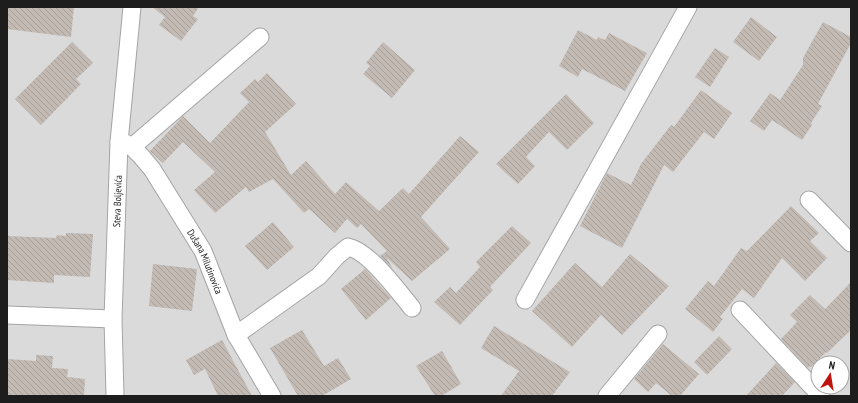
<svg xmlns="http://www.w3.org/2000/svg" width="858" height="403" font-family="'PT Sans Narrow',sans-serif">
<defs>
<pattern id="building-back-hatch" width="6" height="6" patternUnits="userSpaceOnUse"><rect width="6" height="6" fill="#c2bab3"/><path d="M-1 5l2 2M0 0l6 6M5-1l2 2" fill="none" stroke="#a69f9a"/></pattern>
</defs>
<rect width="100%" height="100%" fill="#eeebe4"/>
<path fill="#dbdada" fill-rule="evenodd" d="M 7,7 L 851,7 L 851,396 L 7,396 ZM 818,363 L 842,363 L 842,387 L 818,387 Z"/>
<path fill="url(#building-back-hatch)" d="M 7,7 L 74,7 L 71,37 L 7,29 Z
M 152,7 L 199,7 L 193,16 L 198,19 L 181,41 L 159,25 L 165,17 Z
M 751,17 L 777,37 L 759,61 L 733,42 Z
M 823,22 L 851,37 L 851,43 L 818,104 L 822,106 L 811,123 L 812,125 L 802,140 L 772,120 L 764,131 L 750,121 L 770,93 L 780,100 L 803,65 L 803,58 Z
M 578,30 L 597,40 L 598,37 L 605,40 L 609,33 L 647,53 L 625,91 L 582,69 L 578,77 L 559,66 Z
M 72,42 L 93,63 L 76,79 L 81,84 L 41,125 L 15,99 Z
M 383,42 L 415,70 L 392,98 L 363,74 L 370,66 L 366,63 Z
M 715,48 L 729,57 L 710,87 L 695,77 Z
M 267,73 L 296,104 L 265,132 L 291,175 L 306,161 L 335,194 L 346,182 L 379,211 L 403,188 L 409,194 L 460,136 L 479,152 L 421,217 L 450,249 L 412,281 L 386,257 L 393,269 L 380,256 L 387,251 L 361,224 L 357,228 L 347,219 L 335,233 L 309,209 L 304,213 L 273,179 L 249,192 L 246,187 L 215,213 L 194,190 L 215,172 L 183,142 L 163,163 L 150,151 L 183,116 L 210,143 L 249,102 L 240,93 L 255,79 L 258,82 Z
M 701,90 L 732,113 L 714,139 L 704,132 L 673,172 L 664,165 L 622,248 L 580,226 L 607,173 L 631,185 L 641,164 L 671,125 L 674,127 Z
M 566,94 L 594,123 L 567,150 L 549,132 L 526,157 L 535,166 L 518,184 L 496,164 Z
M 791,206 L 819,233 L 810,241 L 827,258 L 805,281 L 782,258 L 754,298 L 742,289 L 720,317 L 723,319 L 713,332 L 685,309 L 708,281 L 714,286 L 741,248 L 747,251 Z
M 273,222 L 294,247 L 267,270 L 245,246 Z
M 512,226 L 531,243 L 490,287 L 493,290 L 460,325 L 434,302 L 450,287 L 456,293 L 480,267 L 476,262 Z
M 66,233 L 93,234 L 90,277 L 54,275 L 54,283 L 7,280 L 7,236 L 56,238 L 57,235 L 66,236 Z
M 630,254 L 669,286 L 622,335 L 601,315 L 572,347 L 532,311 L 575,263 L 602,287 Z
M 153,264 L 197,269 L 192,311 L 149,306 Z
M 365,269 L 391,298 L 366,320 L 341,289 Z
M 851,282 L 851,330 L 827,353 L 826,352 L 811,367 L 810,366 L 808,368 L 781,339 L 797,322 L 790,315 L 810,295 L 825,309 Z
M 494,326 L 570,372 L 552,396 L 501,396 L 519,371 L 481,348 Z
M 302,330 L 324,366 L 338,358 L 351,379 L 322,396 L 298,396 L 270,348 Z
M 719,336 L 732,349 L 707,375 L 694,362 Z
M 222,340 L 252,396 L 218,396 L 205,369 L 194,375 L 186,360 Z
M 663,344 L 699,374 L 680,396 L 672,396 L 656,383 L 648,392 L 634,379 Z
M 442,351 L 461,384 L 441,396 L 435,396 L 416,366 Z
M 36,355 L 53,356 L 52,368 L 68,369 L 67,377 L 85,379 L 84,396 L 7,396 L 7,359 L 36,361 Z
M 776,363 L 795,382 L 782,396 L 746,396 Z"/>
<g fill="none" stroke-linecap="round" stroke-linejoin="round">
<defs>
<g id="street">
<path id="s1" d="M 119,142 L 125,143 L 132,147 L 141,156 L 152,169 L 203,251 L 236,335 L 272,396"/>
<path d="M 132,147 L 260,37"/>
<path d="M 809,200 L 851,243"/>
<path d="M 525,300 L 688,7"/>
<path d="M 740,310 L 821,396"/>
<path d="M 7,315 L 113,319"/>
<path d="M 236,335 L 319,276 L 337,256 L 348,247 C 369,251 398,291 412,308"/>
<path id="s2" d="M 115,396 L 113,319 L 119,142 L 132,7"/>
<path d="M 607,396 L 658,334"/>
</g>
</defs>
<use href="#street" stroke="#a4a4a4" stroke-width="19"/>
<use href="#street" stroke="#fff" stroke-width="17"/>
</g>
<g text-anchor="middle" stroke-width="3" stroke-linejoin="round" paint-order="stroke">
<g font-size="10" fill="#1d1d1d" stroke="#fff">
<text dy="4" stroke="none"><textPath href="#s2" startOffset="195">Steva Boljevića</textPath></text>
<text dy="4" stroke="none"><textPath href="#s1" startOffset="151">Dušana Milutinovića</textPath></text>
</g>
</g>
<rect width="858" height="403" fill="none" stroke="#1d1d1d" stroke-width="16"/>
<g transform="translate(830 375) rotate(12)"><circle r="19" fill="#ffffff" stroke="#a5a5a5"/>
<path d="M0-3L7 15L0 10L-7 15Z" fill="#be130c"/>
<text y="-6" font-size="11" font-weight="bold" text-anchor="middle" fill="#1d1d1d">N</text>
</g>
</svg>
